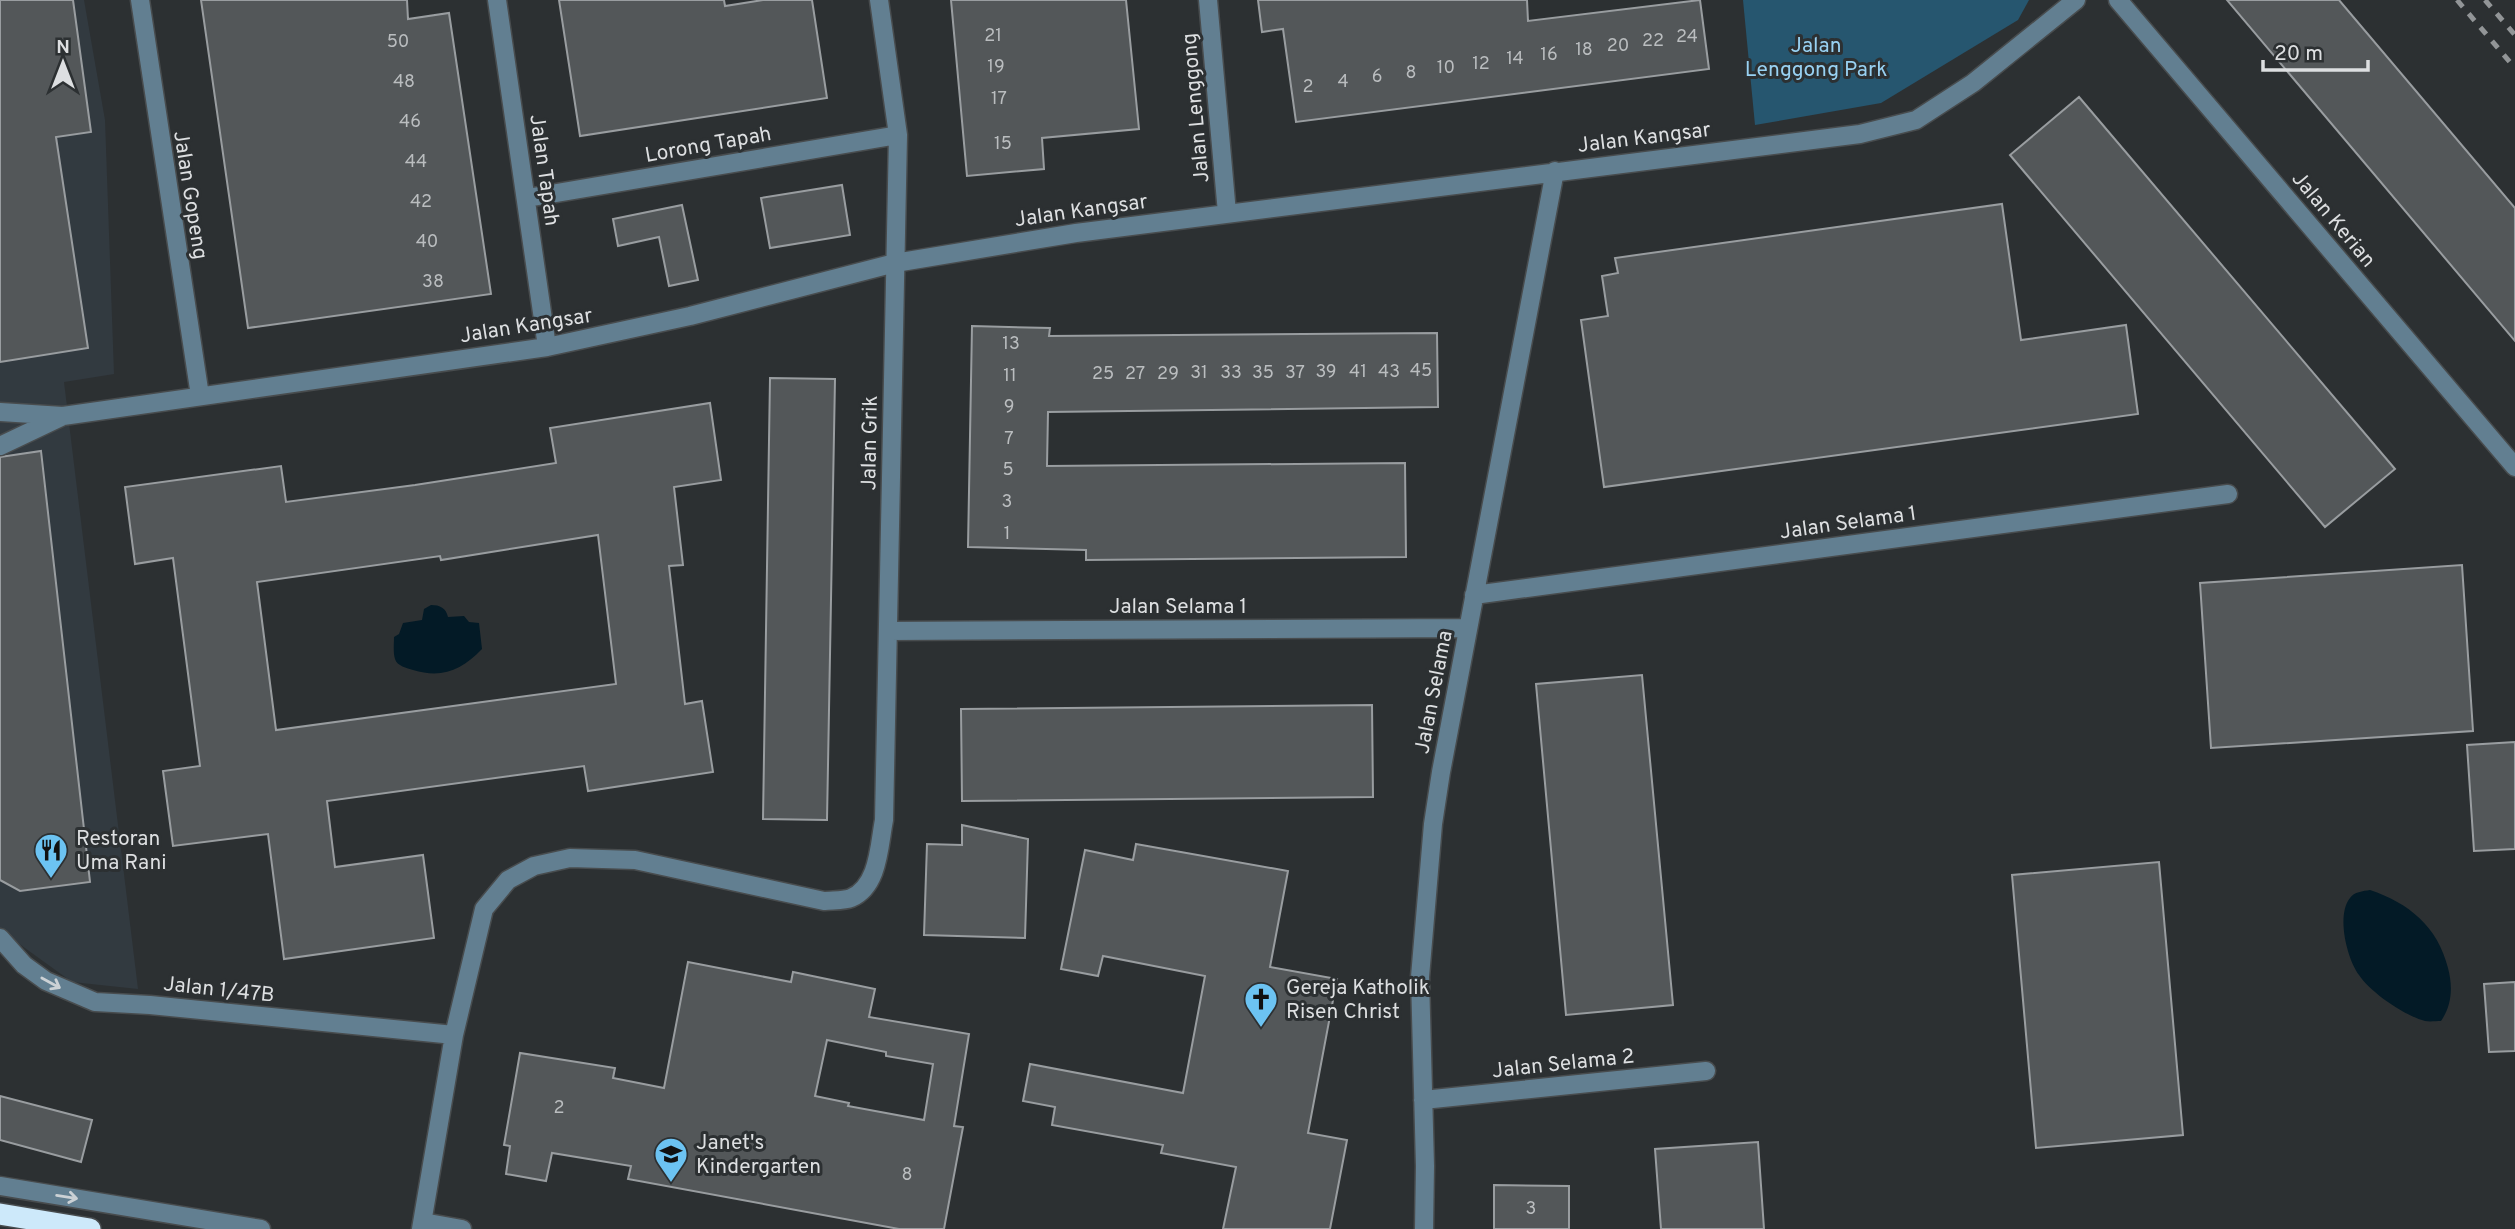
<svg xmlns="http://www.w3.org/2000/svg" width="2515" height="1229" font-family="Overpass,sans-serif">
<rect width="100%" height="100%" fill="#2c3032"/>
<path fill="#323a40" d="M 0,0 L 84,0 L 105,120 L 114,374 L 64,382 L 138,989 L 72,982 L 0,930 Z"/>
<path fill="#26566f" d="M 1743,0 L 2029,0 L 2018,20 L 1881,103 L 1755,125 Z"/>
<path fill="#031a26" d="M 431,605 C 440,605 446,608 448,617 L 464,616 L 469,622 L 479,623 L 482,649 C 462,670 442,679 413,670 C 407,668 397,666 395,659 C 393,653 394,643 394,637 L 399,634 L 403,623 L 422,620 L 424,609 Z
M 2370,890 C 2409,903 2438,927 2448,968 C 2453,987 2452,1005 2441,1021 C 2436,1021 2430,1022 2425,1021 C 2405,1016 2370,992 2359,975 C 2347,959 2336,915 2350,898 C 2354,892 2363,891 2370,890 Z"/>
<path fill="#535759" stroke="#999da0" stroke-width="2" fill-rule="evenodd" d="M 0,0 L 73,0 L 91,132 L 56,137 L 88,348 L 0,362 Z
M 201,0 L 407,0 L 408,19 L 449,13 L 491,294 L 248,328 Z
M 559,0 L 724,0 L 725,6 L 763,0 L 812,0 L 827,98 L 580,136 Z
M 951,0 L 1126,0 L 1139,129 L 1042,138 L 1044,169 L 967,176 Z
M 1258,0 L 1527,0 L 1528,21 L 1700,0 L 1709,69 L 1296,122 L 1283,29 L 1262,32 Z
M 2227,0 L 2339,0 L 2515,208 L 2515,341 Z
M 2079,97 L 2395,469 L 2325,527 L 2010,155 Z
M 842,185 L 850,235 L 770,248 L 761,198 Z
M 2002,204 L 2021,340 L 2126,325 L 2138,414 L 1604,487 L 1581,320 L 1608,316 L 1602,276 L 1618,273 L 1615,258 Z
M 682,205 L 698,280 L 669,286 L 659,237 L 618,246 L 613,219 Z
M 972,326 L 1050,328 L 1049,336 L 1437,333 L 1438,407 L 1048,412 L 1047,466 L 1405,463 L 1406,557 L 1086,560 L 1086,550 L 968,547 Z
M 770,378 L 835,379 L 827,820 L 763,819 Z
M 710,403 L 721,480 L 674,487 L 683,565 L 669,566 L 685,704 L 702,701 L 713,772 L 588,791 L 584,766 L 327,801 L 335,867 L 423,855 L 434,938 L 284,959 L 268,834 L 173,846 L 163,771 L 200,766 L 173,558 L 135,564 L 125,487 L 281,466 L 286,502 L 415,485 L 556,463 L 550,428 ZM 598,535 L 616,684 L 276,730 L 257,582 L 440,556 L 441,560 Z
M 41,451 L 90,882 L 20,891 L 0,880 L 0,457 Z
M 2462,565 L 2473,731 L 2211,748 L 2200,583 Z
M 1642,675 L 1673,1005 L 1566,1015 L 1536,684 Z
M 1372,705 L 1373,797 L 962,801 L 961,709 Z
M 2515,742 L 2515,849 L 2474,851 L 2467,745 Z
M 962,825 L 1028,839 L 1025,938 L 924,935 L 927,844 L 962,845 Z
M 1136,844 L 1288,871 L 1270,967 L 1337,979 L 1308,1133 L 1347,1140 L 1330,1229 L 1223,1229 L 1236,1167 L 1161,1153 L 1163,1145 L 1052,1125 L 1055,1107 L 1023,1101 L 1030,1064 L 1183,1093 L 1205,976 L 1103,956 L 1098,976 L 1061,969 L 1085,850 L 1133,860 Z
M 2159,862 L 2183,1135 L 2036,1148 L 2012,875 Z
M 688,962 L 791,982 L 793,972 L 875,989 L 869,1017 L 969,1034 L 954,1126 L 963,1127 L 944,1229 L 899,1229 L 628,1179 L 631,1166 L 552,1153 L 546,1181 L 506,1174 L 510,1146 L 504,1145 L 520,1053 L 615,1068 L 613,1078 L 664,1088 ZM 827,1040 L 886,1052 L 886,1056 L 933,1064 L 924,1120 L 848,1106 L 849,1103 L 815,1096 Z
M 2515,982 L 2515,1051 L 2489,1052 L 2484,984 Z
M 0,1096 L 92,1120 L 81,1162 L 0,1140 Z
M 1758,1142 L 1764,1229 L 1661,1229 L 1655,1149 Z
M 1494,1185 L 1569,1186 L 1569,1229 L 1494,1229 Z"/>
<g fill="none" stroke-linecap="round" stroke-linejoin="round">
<defs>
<path id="minor" d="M 140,0 L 200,396
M 497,0 L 547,347
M 1208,0 L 1227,213
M 2118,0 L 2515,467
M 527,198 L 898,135
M 0,412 L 63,416 L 547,347 L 690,316 L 895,263 L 1076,233 L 1860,134 L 1916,120 L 1973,83 L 2076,0
M 0,446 L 63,416
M 1474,595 L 2228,494
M 888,631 L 1468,628
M 0,938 L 24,965 L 46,981 L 95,1002 L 150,1005 L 454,1035
M 1423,1100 L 1706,1071
M 0,1186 L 261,1229
M 423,1222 L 462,1229
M 421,1229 L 454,1035 L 484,909 L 508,880 L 534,866 L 570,858 L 635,860 L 824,901 C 832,900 844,901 851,898 C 879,886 879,845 884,820 L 898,135 L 879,0
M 1424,1229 L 1425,1166 L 1420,977 L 1433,824 L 1441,772 L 1555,171"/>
<path id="highway" d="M 0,1214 L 90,1229"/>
</defs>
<use href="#minor" stroke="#484c4e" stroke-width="21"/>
<use href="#highway" stroke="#484c4e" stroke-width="24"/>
<use href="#minor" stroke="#627f91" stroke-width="18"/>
<use href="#highway" stroke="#cde9fa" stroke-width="21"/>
<path stroke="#929597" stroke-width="5" stroke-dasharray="9 9" stroke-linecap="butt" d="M 2457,0 L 2515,68
M 2485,0 L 2515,35"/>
</g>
<defs><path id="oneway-shaft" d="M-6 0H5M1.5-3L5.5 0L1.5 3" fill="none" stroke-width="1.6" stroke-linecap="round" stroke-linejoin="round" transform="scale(1.75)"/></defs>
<g stroke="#cbd1d5">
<use href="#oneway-shaft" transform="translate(51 983) rotate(29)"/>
<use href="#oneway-shaft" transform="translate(67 1197) rotate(9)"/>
</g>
<defs>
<symbol id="restaurant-pin" viewBox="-11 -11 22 30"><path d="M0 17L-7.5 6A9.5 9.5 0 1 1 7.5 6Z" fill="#6cc3f2" stroke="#2c3032"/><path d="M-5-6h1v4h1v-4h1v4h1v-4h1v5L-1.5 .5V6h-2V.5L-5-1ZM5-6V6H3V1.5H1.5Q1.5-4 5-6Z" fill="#111"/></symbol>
<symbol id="church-pin" viewBox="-11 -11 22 30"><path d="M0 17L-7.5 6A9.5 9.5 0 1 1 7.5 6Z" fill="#6cc3f2" stroke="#2c3032"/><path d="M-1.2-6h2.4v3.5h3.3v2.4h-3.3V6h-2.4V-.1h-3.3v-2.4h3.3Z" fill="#111"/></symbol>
<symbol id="school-pin" viewBox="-11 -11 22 30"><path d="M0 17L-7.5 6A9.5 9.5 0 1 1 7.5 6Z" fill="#6cc3f2" stroke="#2c3032"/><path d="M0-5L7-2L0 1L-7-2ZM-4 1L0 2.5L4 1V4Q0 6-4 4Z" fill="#111"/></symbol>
</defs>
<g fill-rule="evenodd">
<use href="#restaurant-pin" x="32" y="831" width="38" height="52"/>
<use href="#church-pin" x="1242" y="980" width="38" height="52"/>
<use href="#school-pin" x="652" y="1135" width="38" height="52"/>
</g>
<g text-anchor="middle" stroke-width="6" stroke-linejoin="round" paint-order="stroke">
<g font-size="18" fill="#babdbf">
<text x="993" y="41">21</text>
<text x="1687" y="42">24</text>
<text x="1653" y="46">22</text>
<text x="398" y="47">50</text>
<text x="1618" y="51">20</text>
<text x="1584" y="55">18</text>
<text x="1549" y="60">16</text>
<text x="1515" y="64">14</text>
<text x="1481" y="69">12</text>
<text x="996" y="72">19</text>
<text x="1446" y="73">10</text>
<text x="1411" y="78">8</text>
<text x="1377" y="82">6</text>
<text x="404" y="87">48</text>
<text x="1343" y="87">4</text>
<text x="1308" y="92">2</text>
<text x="999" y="104">17</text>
<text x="410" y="127">46</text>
<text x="1003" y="149">15</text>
<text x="416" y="167">44</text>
<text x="421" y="207">42</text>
<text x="427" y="247">40</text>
<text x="433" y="287">38</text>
<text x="1011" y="349">13</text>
<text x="1421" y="376">45</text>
<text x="1326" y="377">39</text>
<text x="1358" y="377">41</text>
<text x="1389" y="377">43</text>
<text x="1199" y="378">31</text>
<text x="1231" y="378">33</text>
<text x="1263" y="378">35</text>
<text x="1295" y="378">37</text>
<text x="1103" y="379">25</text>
<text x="1135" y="379">27</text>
<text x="1168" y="379">29</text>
<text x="1010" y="381">11</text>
<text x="1009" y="412">9</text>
<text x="1009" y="444">7</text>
<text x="1008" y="475">5</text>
<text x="1007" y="507">3</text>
<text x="1007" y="539">1</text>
<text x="559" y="1113">2</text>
<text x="907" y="1180">8</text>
<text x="1531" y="1214">3</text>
</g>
<g font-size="21" fill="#98d1f2" stroke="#2c3032">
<text x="1816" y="52">Jalan<tspan x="1816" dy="24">Lenggong Park</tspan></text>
</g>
<g font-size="21" fill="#dddfe1" stroke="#2c3032">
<text transform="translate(1195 108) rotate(-95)" y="7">Jalan Lenggong</text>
<text transform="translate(1644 137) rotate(-7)" y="7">Jalan Kangsar</text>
<text transform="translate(708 144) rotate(-10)" y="7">Lorong Tapah</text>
<text transform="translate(545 170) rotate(82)" y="7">Jalan Tapah</text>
<text transform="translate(191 195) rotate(81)" y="7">Jalan Gopeng</text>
<text transform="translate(1081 210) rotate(-8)" y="7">Jalan Kangsar</text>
<text transform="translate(2334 219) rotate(50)" y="7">Jalan Kerian</text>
<text transform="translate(526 325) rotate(-9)" y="7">Jalan Kangsar</text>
<text transform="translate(869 443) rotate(-89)" y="7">Jalan Grik</text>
<text transform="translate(1848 522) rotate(-8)" y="7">Jalan Selama 1</text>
<text x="1178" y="613">Jalan Selama 1</text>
<text transform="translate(1433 692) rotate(-79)" y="7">Jalan Selama</text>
<text transform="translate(219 989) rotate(6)" y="7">Jalan 1/47B</text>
<text transform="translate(1563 1063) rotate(-6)" y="7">Jalan Selama 2</text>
</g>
<g font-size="21" fill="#dddfe1" stroke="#2c3032" text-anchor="start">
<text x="76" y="845">Restoran<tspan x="76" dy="24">Uma Rani</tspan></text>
<text x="1286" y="994">Gereja Katholik<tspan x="1286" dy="24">Risen Christ</tspan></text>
<text x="696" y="1149">Janet's<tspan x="696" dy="24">Kindergarten</tspan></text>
</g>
</g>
<g transform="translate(63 63)" stroke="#2c3032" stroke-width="5" paint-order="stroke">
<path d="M0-5L12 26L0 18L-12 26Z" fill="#dddfe1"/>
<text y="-10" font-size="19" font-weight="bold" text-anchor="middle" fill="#dddfe1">N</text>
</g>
<path d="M2263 60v10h105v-10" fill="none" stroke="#dddfe1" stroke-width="3.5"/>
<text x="2274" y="60" font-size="21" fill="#dddfe1" stroke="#2c3032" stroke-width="5" paint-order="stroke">20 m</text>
</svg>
